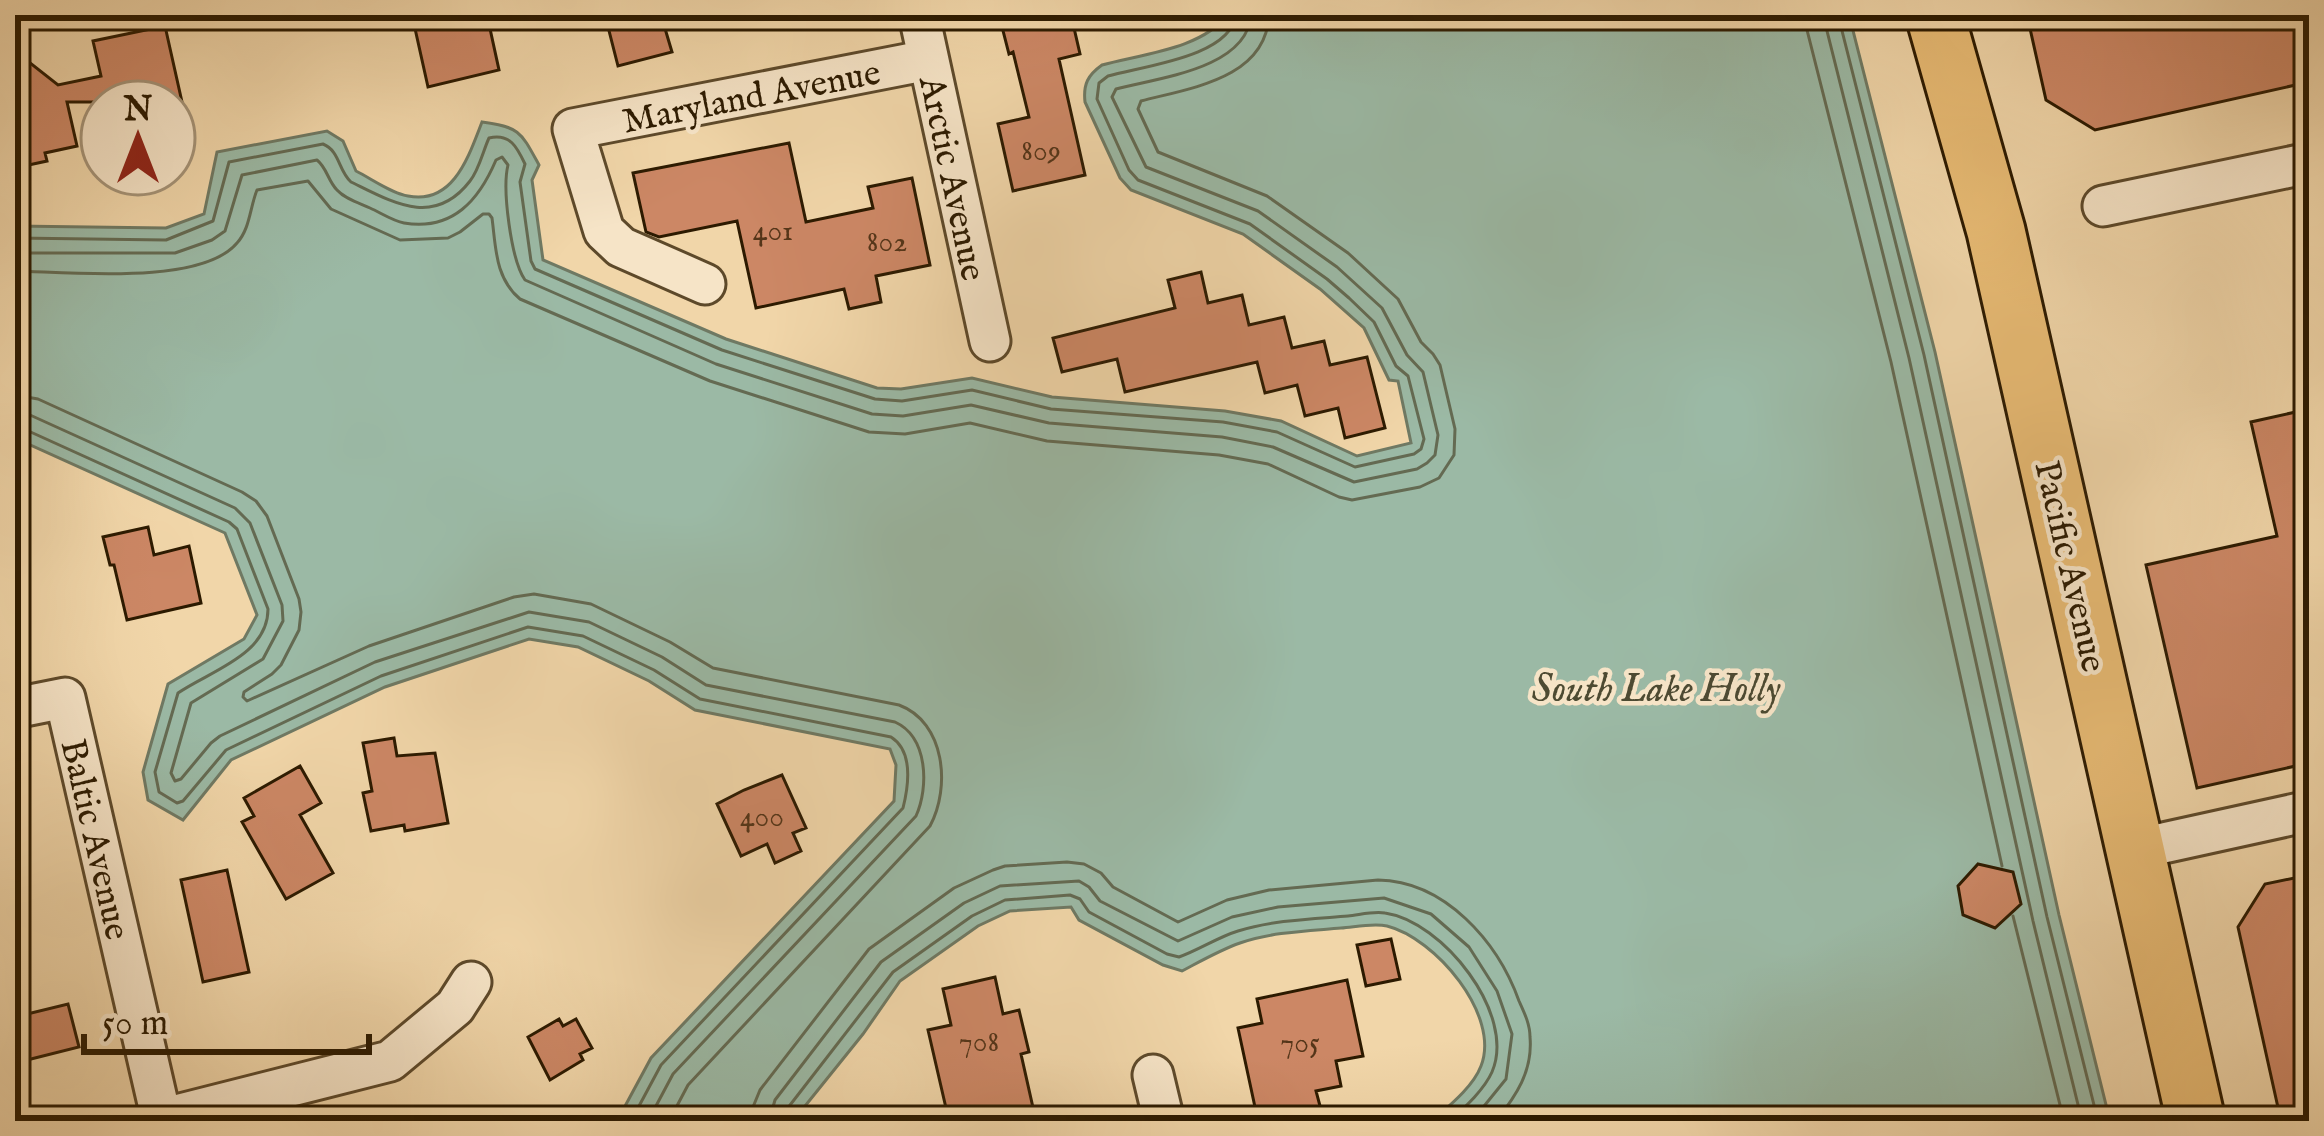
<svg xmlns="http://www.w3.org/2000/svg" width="2324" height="1136" font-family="'IM FELL English',serif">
<rect width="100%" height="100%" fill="#f1d6a9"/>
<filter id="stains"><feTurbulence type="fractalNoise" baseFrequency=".00167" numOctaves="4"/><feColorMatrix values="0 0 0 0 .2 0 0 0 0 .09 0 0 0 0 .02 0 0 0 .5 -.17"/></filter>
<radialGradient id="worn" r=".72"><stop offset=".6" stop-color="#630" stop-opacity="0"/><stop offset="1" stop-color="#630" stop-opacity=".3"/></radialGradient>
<path fill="#9bb9a5" stroke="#6f7963" stroke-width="3" d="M 1227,15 L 1849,15 L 1935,352 L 2059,915 L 2110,1121 L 1432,1121 C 1449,1106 1473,1087 1481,1066 C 1501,1015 1435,938 1387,926 C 1373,923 1355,927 1341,928 C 1307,931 1272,932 1240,943 C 1220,950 1201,961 1182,971 L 1163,965 L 1079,920 L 1071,907 L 1010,911 L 978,926 L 900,981 L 863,1034 L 793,1121 L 617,1121 L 651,1058 L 894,801 L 896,765 L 890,749 L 695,710 L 649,681 L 578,647 L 529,639 L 385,687 L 231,760 L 183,820 L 148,800 L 143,772 L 168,684 L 244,639 L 257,615 L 225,533 L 15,438 L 15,226 L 166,228 L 204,214 L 217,152 L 327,131 L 343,141 L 356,171 C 372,179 391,193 408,196 C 454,205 469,155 482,122 C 520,127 521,132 539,165 L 532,180 L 543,260 L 726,339 L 877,388 L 901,389 L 972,378 L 1052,397 L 1225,411 L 1281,421 L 1357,456 L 1411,443 L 1398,381 L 1389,380 L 1364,328 L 1320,289 L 1243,234 L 1131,190 L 1120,178 L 1085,102 C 1083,84 1088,75 1102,65 C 1142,54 1202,49 1227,15 Z"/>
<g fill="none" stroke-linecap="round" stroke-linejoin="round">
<path stroke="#646a52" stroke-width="3" d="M 1805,15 L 1807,30 L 1891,362 L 2002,866
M 1823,15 L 1909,358 L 2033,921 L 2082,1121
M 1838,15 L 1924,355 L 2047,917 L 2098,1121
M 15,238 L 166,240 L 213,221 L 229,162 L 323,144 C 340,151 338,170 351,182 C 392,202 434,228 470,181 C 479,170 483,151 489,138 C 510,133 517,147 525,164 L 520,182 L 531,261 L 535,269 L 722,350 L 875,399 L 902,401 L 972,390 L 1051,409 L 1223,422 L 1277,432 L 1355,467 L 1414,454 L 1421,449 L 1424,439 L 1408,376 L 1396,366 L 1374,322 L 1349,298 L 1327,279 L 1250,224 L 1138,180 L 1129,170 L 1097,99 L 1099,83 L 1108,76 C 1143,66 1230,57 1236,15
M 15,253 L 175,253 L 212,240 L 225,231 L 242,175 L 317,160 C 327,168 328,181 337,190 C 345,199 359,203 370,208 C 381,213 393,221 404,223 C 453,231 479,200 496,160 L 502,157 L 508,165 C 502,189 511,260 525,280 L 716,364 L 872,414 L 903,416 L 971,405 L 1049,423 L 1222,437 L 1273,447 L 1354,482 L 1417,469 L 1427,463 L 1435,455 L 1438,435 L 1423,372 L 1407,355 L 1382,308 L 1337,267 L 1258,211 L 1146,167 L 1112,97 L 1116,89 C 1157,78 1247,69 1251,15
M 15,271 C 68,272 201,286 237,243 C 250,229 250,207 257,190 L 308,181 L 331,209 L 400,240 L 448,238 L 460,232 L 483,214 L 489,214 L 492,218 C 496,248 495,278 520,299 L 710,381 L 869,432 L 905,434 L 970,423 L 1047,441 L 1219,455 L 1268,464 L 1339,497 L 1352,500 L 1420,487 L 1439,478 L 1454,455 L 1455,429 L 1440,365 L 1433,354 L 1421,342 L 1398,299 L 1348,253 L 1267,196 L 1158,152 L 1138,109 L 1141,101 C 1190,88 1266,79 1269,15
M 15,395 L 38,399 L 242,492 L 256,501 L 267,516 L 299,599 L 301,612 L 299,630 L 281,665 L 272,674 L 244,692 L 243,697 L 247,701 L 369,646 L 514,597 L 534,594 L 591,604 L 670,642 L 713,668 L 899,705 C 945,722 951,787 930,826 L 688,1085 L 669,1121
M 15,413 L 30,415 L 235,508 L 250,523 L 282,605 L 283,621 L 263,659 L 191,703 L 171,773 L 175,781 L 181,779 L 211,743 L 220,736 L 375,662 L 529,612 L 589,622 L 662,657 L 706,685 L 895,722 C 928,737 929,787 916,816 L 673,1074 L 648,1121
M 15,428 L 24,429 L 229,522 L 237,529 L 268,609 C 268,655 210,671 178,693 L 155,772 L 159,792 L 177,803 L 183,801 L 226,750 L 381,676 L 528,627 L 583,636 L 654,670 L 700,699 L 891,737 C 913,751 909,784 903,808 L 661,1065 L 631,1121
M 2013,916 L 2064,1121
M 751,1121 L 753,1107 L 760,1090 L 869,949 L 954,888 L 993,870 L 1005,866 L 1067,862 L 1084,864 L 1101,873 L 1113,887 L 1178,922 L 1227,900 L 1269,890 L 1378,880 C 1445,881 1498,942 1519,1001 C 1524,1012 1530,1024 1530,1037 C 1533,1071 1516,1096 1496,1121
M 769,1121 L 775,1100 L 881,962 L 964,903 L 1000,886 L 1079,881 L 1089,887 L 1100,901 L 1178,941 L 1232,917 L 1278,907 L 1384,898 L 1431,914 L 1469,947 L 1497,991 L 1512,1034 L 1506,1079 L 1472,1121
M 785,1121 L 787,1109 L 893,972 L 972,916 L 1005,900 L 1070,895 L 1080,899 L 1089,912 L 1167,954 L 1179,957 C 1199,950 1218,937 1238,931 C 1274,920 1311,919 1348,916 C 1359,915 1373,911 1385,913 C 1442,921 1517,1014 1492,1072 C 1484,1090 1464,1108 1450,1121"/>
</g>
<path fill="#cc8765" stroke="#2c1a00" stroke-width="3" d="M 412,15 L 487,15 L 499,70 L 428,87 Z
M 605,15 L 661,15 L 672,52 L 618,66 Z
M 999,15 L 1071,15 L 1080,54 L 1059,59 L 1085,175 L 1013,191 L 998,124 L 1029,117 L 1013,52 L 1009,54 Z
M 2027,15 L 2309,15 L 2309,82 L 2095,130 L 2046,100 Z
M 165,26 L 182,102 L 67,102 L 77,146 L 45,153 L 47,161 L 15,168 L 15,51 L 58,85 L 101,76 L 93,41 Z
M 789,143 L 806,222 L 873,208 L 868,187 L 912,178 L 930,265 L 876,276 L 881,302 L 849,309 L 844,289 L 756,308 L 737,221 L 659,237 L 646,232 L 633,173 Z
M 1201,272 L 1208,303 L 1242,295 L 1249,325 L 1284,317 L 1292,348 L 1324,341 L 1330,365 L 1367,357 L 1385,428 L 1345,438 L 1338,408 L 1305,416 L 1297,385 L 1265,393 L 1257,362 L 1125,392 L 1117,359 L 1062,372 L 1053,338 L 1175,308 L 1168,280 Z
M 2309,409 L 2309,763 L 2197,788 L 2146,565 L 2277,536 L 2251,422 Z
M 148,527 L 154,555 L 189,546 L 201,603 L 127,620 L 114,565 L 110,565 L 103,537 Z
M 394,738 L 397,756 L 435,753 L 448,823 L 405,831 L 404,825 L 371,831 L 363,793 L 372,791 L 363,743 Z
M 300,766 L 321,803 L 300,815 L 333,873 L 286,899 L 242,822 L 254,816 L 244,798 Z
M 782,775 L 806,828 L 793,833 L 801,851 L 775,863 L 767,844 L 741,856 L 717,804 L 744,790 Z
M 1978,864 L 2013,872 L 2021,904 L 1995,928 L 1963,915 L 1958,886 Z
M 227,870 L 249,972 L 203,982 L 181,880 Z
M 2309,875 L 2309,1121 L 2281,1121 L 2238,927 L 2265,884 Z
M 1391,939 L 1400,979 L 1366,986 L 1357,945 Z
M 995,977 L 1003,1014 L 1019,1010 L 1029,1052 L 1021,1054 L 1036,1121 L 949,1121 L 928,1030 L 951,1025 L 943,989 Z
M 1347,980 L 1363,1056 L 1336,1061 L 1341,1086 L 1316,1091 L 1324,1121 L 1258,1121 L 1238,1028 L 1262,1023 L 1257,999 Z
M 68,1004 L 79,1047 L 15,1063 L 15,1017 Z
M 559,1019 L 563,1026 L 576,1019 L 592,1048 L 580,1054 L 583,1060 L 550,1080 L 528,1037 Z"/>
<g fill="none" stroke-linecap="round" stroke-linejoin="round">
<defs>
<path id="minor" d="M 919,15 L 990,341
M 2103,206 L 2309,163
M 705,284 L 621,247 L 604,231 L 573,129 L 928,60
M 15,708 L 65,698 L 162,1121
M 2136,849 L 2309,811
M 1153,1075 L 1164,1121
M 153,1121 L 390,1061 L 455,1007 L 471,982"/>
<path id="highway" d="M 1935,15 L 1996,231 L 2196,1121"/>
</defs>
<use href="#minor" stroke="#5d492a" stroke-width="45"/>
<use href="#highway" stroke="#2c1a00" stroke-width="63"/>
<use href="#minor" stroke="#f6e4c7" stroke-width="39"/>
<use href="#highway" stroke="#e8bb74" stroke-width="57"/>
</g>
<g text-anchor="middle" stroke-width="9" stroke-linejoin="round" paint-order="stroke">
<g font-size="30" fill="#543519">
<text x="1041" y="160">809</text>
<text x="773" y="240">401</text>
<text x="887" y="251">802</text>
<text x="762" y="826">400</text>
<text x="979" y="1051">708</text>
<text x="1300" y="1052">705</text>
</g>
<g font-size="36" fill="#2c1a00" stroke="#f6e4c7">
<text transform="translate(751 95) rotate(-11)" y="13">Maryland Avenue</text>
<text transform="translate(954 178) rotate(78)" y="13">Arctic Avenue</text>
<text transform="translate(2072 566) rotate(77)" y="13">Pacific Avenue</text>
<text transform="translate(97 839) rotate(77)" y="13">Baltic Avenue</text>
</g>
<g font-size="39" font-style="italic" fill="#4d4a32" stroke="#f6e4c7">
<text x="1656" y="701">South Lake Holly</text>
</g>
</g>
<rect width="2324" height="1136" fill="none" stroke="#f1d6a9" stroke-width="60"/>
<rect x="18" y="18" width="2288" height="1100" fill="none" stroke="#2c1a00" stroke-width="6"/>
<rect x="30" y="30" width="2264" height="1076" fill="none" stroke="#2c1a00" stroke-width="3"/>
<g transform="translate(138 138)"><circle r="57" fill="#f6e4c7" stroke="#a59377" stroke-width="3"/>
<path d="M0-9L21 45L0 30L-21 45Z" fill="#8f2418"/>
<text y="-18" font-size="33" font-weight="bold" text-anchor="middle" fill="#2c1a00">N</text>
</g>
<path d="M84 1034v18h285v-18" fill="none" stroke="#2c1a00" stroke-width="6"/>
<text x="102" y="1034" font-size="36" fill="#2c1a00" stroke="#f6e4c7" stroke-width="9" paint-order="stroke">50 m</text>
<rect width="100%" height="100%" filter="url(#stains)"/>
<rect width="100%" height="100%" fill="url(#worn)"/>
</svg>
